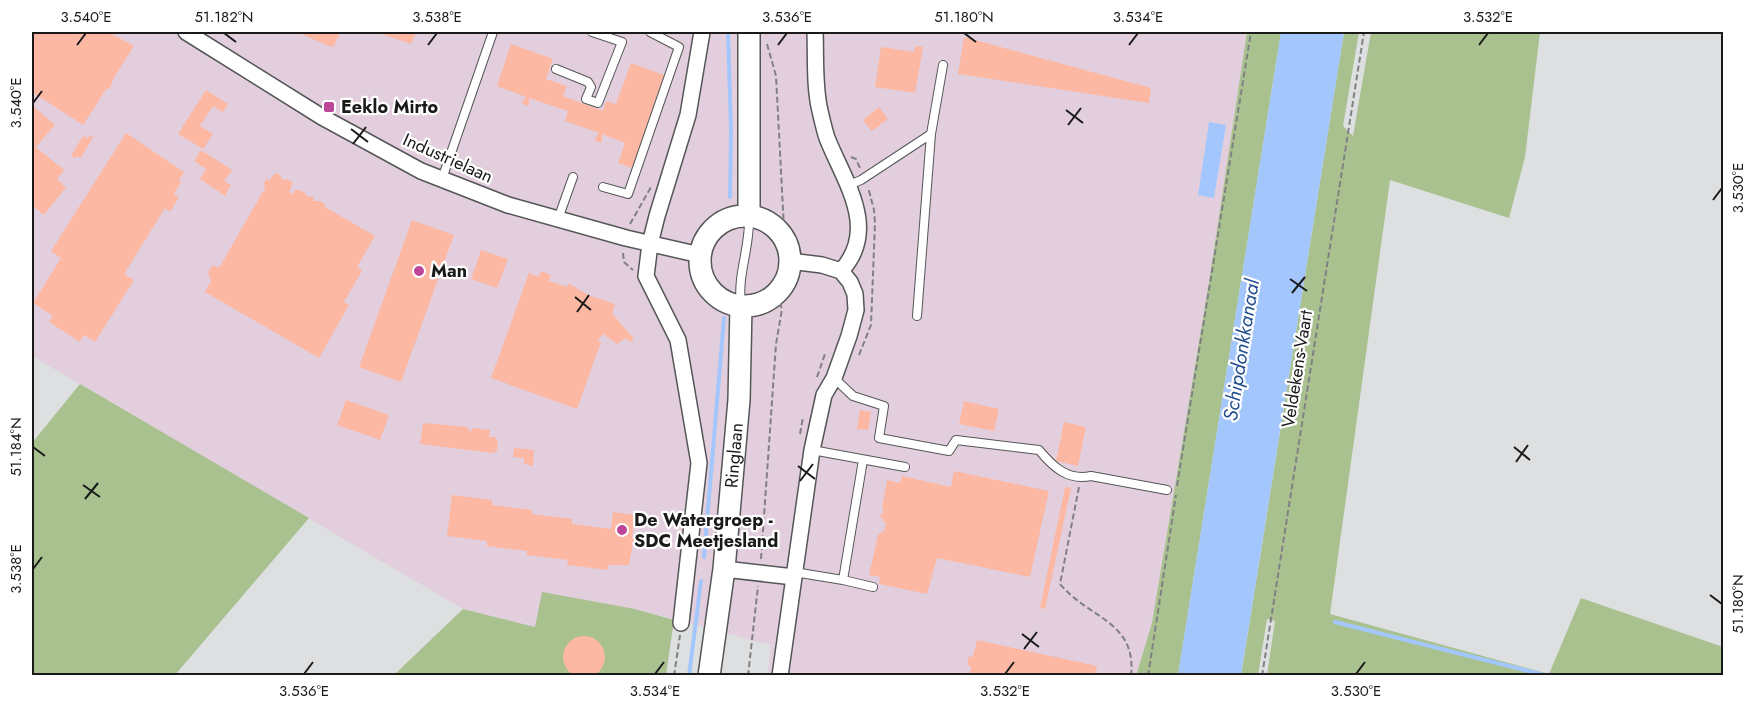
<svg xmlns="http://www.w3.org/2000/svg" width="1755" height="707" font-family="Jost,sans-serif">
<rect width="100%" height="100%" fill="#dddfe0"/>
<path fill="#e2cedd" d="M 32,32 L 1247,32 L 1209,282 L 1152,623 L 1136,675 L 768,675 L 771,645 L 635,609 L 535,627 L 463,609 L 32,356 Z"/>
<path fill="#a8c18f" d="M 1247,32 L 1281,32 L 1178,675 L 1136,676 L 1152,623 L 1209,282 Z
M 1344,32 L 1359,32 L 1343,126 L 1353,136 L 1371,32 L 1540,32 L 1525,157 L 1509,218 L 1390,180 L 1330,614 L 1549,674 L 1581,598 L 1723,647 L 1723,675 L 1267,675 L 1275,621 L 1267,619 L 1258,675 L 1241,676 Z
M 80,384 L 309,518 L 175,675 L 32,675 L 32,443 Z
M 542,592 L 635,609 L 674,620 L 666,675 L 393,676 L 463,609 L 535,627 Z"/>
<path fill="#a3c7fd" d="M 1281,32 L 1344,32 L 1241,675 L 1178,675 Z
M 1209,122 L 1226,125 L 1214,198 L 1198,195 Z"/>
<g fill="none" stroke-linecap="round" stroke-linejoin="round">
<path stroke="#a3c7fd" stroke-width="4" d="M 728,32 L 731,130 L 730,197
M 704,557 L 724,318
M 1335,622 L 1548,676
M 689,676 L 701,581"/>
</g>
<path fill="#fcb8a3" d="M 32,32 L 108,32 L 134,46 L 112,81 L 113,82 L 109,89 L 107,88 L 83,125 L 32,92 Z
M 297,32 L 340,32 L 334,46 L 331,47 Z
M 377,32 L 416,32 L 411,44 Z
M 964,37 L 1151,88 L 1149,103 L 958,74 Z
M 511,44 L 553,59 L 546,79 L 567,86 L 563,96 L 603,111 L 606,101 L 616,104 L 631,63 L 664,75 L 632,168 L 618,163 L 625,143 L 602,134 L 602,143 L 594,140 L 599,133 L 565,121 L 568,111 L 529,98 L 529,106 L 521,103 L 526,97 L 497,86 Z
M 915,46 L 923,47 L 915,93 L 875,87 L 881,47 L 914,52 Z
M 206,90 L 228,104 L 223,112 L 213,106 L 200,126 L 213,134 L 203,149 L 178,134 Z
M 413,104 L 420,107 L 418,112 L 411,109 Z
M 32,105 L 55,125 L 36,147 L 64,170 L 57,179 L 66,187 L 44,215 L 32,205 Z
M 879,107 L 888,119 L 882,124 L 881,122 L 880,125 L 872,131 L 863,120 Z
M 126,133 L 184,172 L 179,180 L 181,182 L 174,194 L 179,197 L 170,212 L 165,208 L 124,274 L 134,280 L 95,342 L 84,335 L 80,342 L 49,322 L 53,316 L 33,303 L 61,258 L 51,251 Z
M 90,135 L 93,137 L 81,158 L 77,156 L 75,158 L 71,156 L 83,136 L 88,138 Z
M 201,150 L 232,170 L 224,181 L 231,185 L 225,196 L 200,179 L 206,169 L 194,161 Z
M 277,173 L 281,176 L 282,180 L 287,179 L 292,182 L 292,186 L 289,192 L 292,194 L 295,190 L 300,190 L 305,193 L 306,196 L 313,197 L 314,201 L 319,201 L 324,203 L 325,207 L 375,236 L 357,267 L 362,271 L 344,302 L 349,305 L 319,358 L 205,292 L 211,281 L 208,272 L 213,265 L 219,268 L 265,188 L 264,183 L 266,179 L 269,181 L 273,175 Z
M 412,220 L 454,235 L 401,382 L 359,367 Z
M 481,250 L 508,259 L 497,288 L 471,279 Z
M 541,271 L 551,275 L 549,281 L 567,287 L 568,283 L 588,295 L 615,304 L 612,313 L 634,339 L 630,342 L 625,338 L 617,344 L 603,334 L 598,340 L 601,342 L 577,409 L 491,378 L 529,273 L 538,277 Z
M 346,400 L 389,415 L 380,440 L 337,425 Z
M 964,401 L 999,409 L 994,431 L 959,424 Z
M 860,410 L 871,412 L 868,430 L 857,429 Z
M 1064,422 L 1086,427 L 1078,466 L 1056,461 Z
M 423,423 L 468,427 L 468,430 L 472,431 L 472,428 L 490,430 L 489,437 L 495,437 L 498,441 L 497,450 L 493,453 L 420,444 Z
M 514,448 L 534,450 L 533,466 L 524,464 L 524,458 L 513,457 Z
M 954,471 L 1049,491 L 1030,577 L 937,558 L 927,594 L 879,584 L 880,577 L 869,575 L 878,535 L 884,531 L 886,524 L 880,515 L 884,512 L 882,508 L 887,480 L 900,483 L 902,476 L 951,487 Z
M 1065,487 L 1071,488 L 1045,609 L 1040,608 Z
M 452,495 L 492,500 L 492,505 L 532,510 L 532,514 L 572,519 L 572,524 L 611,529 L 613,512 L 635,515 L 632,538 L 634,538 L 629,565 L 608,565 L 608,570 L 567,565 L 568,560 L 527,555 L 527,551 L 487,546 L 487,541 L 447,536 Z
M563 657a21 21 0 1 1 42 0a21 21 0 1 1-42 0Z
M 977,640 L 1097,666 L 1095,676 L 969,676 L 971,666 L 967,665 L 969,656 L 973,657 Z"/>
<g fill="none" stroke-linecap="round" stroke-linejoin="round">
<defs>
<path id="service" d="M 556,69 L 588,82 L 591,87 L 586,99 L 598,103 L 622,42 L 592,32
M 442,179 L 493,32
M 849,185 L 861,180 L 931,134 L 943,65
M 603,187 L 628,194 L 679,47 L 650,32
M 558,219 L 573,177
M 741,304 C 737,275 750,248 749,218
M 917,316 L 931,134
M 834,378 L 853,396 L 884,406 L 879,438 L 949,451 L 956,440 L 1039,450 C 1053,467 1068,481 1091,476 L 1167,490
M 812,450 L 905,467
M 863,460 L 843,580 L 873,587
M 794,572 L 843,580"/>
<path id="minor" d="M 186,32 L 322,117 L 421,171 L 508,205 L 626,238 L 700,255
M 815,32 C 816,57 814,86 820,111 C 822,119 824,129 827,138 C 844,181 880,229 841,271
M 724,569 L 794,577
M 681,623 L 699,463 L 678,340 L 646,276 L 650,244 L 657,216 L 688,115 L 702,32
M 780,676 L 812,450 L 824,395 L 834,378 L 849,336 L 856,310 L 855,294 L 850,282 L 841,271 L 822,265 L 790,261"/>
<g id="secondary">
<path d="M 749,216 L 749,32"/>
<circle cx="745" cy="261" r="45"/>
<path id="s1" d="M 709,676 L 724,569 L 739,400 L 741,306"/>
</g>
</defs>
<use href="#service" stroke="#555658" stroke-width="10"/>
<use href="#minor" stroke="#555658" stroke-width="18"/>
<use href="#secondary" stroke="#555658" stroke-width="24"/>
<path stroke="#808182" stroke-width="2" stroke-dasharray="6 3" stroke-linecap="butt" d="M 767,44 L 776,76 L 784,229
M 851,157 L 856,159 L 860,168
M 630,224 L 651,187
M 623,253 L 624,262 L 633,270
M 859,355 L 871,325 L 875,223 L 874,210 L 868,187
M 817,377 L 825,354 L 827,353
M 800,434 L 803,417
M 1177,486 L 1251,32
M 1079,487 L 1060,584 C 1089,619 1137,621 1131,676
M 761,559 L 776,344 L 782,309 L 776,293
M 674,676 L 680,635
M 748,676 L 758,586
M 1148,676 L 1176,495
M 1262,676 L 1364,32"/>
<use href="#service" stroke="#fff" stroke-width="8"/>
<use href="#minor" stroke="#fff" stroke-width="15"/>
<use href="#secondary" stroke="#fff" stroke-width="21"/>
</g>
<path fill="none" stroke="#1a1a1b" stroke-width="2" d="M 224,33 L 236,42M 964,33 L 976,42M 77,45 L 86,33M 428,45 L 437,33M 778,45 L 787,33M 1129,45 L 1138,33M 1479,45 L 1488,33M 33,103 L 42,91M 1066,110 L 1083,123M 1068,125 L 1081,108M 351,129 L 368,142M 353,144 L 366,127M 1713,200 L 1722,188M 1290,279 L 1307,291M 1292,293 L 1305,277M 575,297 L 591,310M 577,312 L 589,295M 33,447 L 45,456M 1514,447 L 1530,460M 1516,462 L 1528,445M 798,466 L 815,479M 800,481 L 813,464M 83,485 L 100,497M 85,499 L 98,483M 33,569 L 42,557M 1710,595 L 1722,604M 1022,634 L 1039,647M 1024,649 L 1037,632M 304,674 L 313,662M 655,674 L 664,662M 1005,674 L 1014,662M 1356,674 L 1365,662"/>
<g fill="#be469a" stroke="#fff" stroke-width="2">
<rect x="323" y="101" width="12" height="12" rx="3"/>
<circle cx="419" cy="271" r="6"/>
<circle cx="622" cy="530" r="6"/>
</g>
<g text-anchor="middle" stroke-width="4.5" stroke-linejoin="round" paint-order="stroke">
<g font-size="18" font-weight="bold" fill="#1a1a1b" stroke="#fff" text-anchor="start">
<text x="341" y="113">Eeklo Mirto</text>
<text x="431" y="277">Man</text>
<text x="634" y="526">De Watergroep -<tspan x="634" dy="21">SDC Meetjesland</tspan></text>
</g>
<g font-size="18" fill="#1a1a1b" stroke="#fff">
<text transform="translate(448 158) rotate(24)" y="6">Industrielaan</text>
<text transform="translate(1297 369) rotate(-81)" y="6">Veldekens-Vaart</text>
<text dy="6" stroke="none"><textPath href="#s1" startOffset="222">Ringlaan</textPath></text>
</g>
<g font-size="20" font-style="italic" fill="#25508f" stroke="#fff">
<text transform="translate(1241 350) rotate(-81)" y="7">Schipdonkkanaal</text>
</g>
</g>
<rect width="1755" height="707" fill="none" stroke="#ffffff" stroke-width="66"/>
<rect x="33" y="33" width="1689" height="641" fill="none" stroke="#1a1a1b" stroke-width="2"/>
<g font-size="15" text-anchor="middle" fill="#1a1a1b">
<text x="86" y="22">3.540°E</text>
<text x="224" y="22">51.182°N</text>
<text x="437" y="22">3.538°E</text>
<text x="787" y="22">3.536°E</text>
<text x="964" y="22">51.180°N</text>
<text x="1138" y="22">3.534°E</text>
<text x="1488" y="22">3.532°E</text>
<text transform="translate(16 103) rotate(-90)" y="5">3.540°E</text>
<text transform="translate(1738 188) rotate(-90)" y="5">3.530°E</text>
<text transform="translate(16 447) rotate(-90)" y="5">51.184°N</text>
<text transform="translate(16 569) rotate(-90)" y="5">3.538°E</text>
<text transform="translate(1738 604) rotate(-90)" y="5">51.180°N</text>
<text x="304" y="696">3.536°E</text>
<text x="655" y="696">3.534°E</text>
<text x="1005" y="696">3.532°E</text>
<text x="1356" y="696">3.530°E</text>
</g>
</svg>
